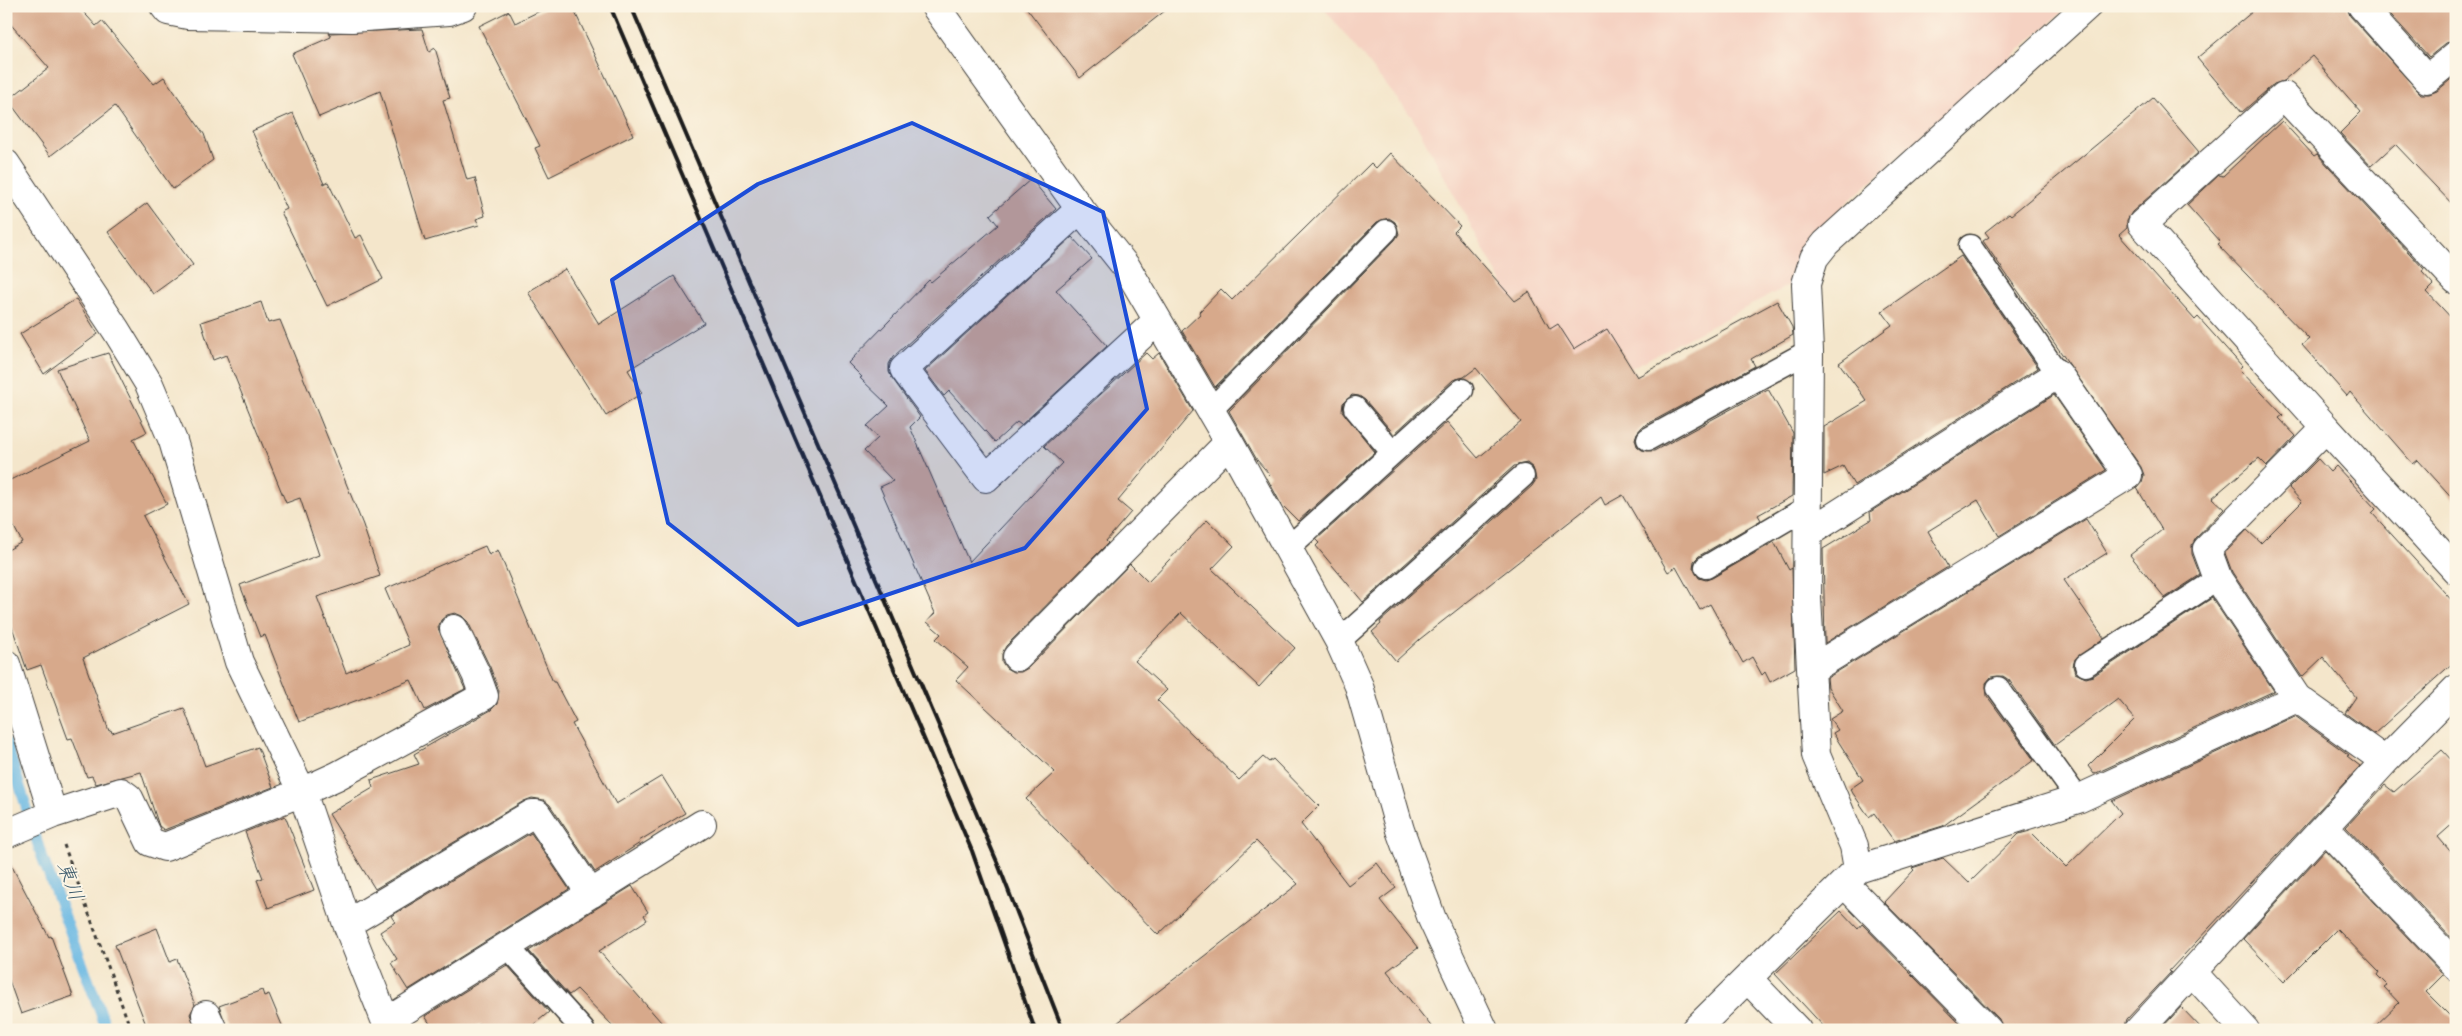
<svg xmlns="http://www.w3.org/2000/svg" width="2462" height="1036" font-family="'Gochi Hand','Klee One',sans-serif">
<rect width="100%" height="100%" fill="#fcf5e5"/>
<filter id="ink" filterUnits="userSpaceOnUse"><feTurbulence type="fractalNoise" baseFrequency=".02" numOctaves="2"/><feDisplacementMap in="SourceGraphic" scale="10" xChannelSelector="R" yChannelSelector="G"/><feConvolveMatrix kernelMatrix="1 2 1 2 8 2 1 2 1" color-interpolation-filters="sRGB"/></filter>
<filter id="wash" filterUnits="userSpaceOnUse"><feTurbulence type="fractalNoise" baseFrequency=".0096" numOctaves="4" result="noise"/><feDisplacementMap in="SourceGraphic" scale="20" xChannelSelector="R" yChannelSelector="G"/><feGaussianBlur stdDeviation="1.12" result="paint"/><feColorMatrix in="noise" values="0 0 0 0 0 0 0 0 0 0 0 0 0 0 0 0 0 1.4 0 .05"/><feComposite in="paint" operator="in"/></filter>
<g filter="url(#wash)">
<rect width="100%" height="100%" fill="#f4e6cb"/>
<path fill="#f5d2c2" d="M 1322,6 L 2069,6 L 1806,239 L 1793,283 L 1589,390 L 1553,377 L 1412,117 Z"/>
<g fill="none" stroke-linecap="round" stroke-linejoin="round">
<path stroke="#69b8e3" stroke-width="11" d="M 6,742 L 40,851 L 107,1030"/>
</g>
<g id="blocks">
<path fill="#d7a98b" d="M 6,6 L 78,6 L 96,26 L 102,21 L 154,84 L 164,77 L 204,134 L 213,160 L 173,189 L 115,106 L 50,156 L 8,100 L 49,68 L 6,19 Z
M 550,6 L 572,6 L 633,135 L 549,177 L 535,148 L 540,146 L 479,26 L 509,11 L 515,23 Z
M 1025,6 L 1171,6 L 1080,78 Z
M 2259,6 L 2347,6 L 2350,16 L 2421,94 L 2429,94 L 2437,91 L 2456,75 L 2456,208 L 2395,144 L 2371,166 L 2340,133 L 2361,112 L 2312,56 L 2283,81 L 2274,84 L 2242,112 L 2197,58 Z
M 2383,6 L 2456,6 L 2456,40 L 2446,43 L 2429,57 Z
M 422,29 L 429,52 L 435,48 L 450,98 L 443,100 L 467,180 L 475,178 L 485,216 L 476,219 L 479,225 L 425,241 L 380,91 L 319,117 L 292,54 L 331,37 L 329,33 Z
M 2153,98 L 2199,152 L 2132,212 L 2127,220 L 2127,228 L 2119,235 L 2195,320 L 2198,317 L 2242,366 L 2239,369 L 2283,415 L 2279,418 L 2296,436 L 2267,466 L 2259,458 L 2212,498 L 2224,509 L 2196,538 L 2192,545 L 2192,554 L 2200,575 L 2165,598 L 2130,555 L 2162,530 L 2137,488 L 2142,482 L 2144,475 L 2141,467 L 1983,241 L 1989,237 L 1985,232 L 2009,213 L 2011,215 Z
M 293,113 L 324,184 L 328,182 L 355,238 L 361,235 L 383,279 L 327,306 L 281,212 L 287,209 L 252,131 Z
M 2282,121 L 2314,156 L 2317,154 L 2424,269 L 2422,272 L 2434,285 L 2427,292 L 2456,323 L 2456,502 L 2418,460 L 2413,464 L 2350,392 L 2347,396 L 2302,345 L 2309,339 L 2217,244 L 2220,242 L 2187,205 L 2219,175 L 2223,176 Z
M 1390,153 L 1460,226 L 1454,232 L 1515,301 L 1529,292 L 1550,329 L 1558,324 L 1574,349 L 1607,329 L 1637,377 L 1777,301 L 1792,327 L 1793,335 L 1751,359 L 1755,366 L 1642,427 L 1637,433 L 1635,439 L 1637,446 L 1642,450 L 1654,451 L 1768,389 L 1793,433 L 1792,496 L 1758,515 L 1761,520 L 1699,556 L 1694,561 L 1693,568 L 1699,578 L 1706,580 L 1712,578 L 1774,542 L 1789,570 L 1792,568 L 1795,668 L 1770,682 L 1765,672 L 1762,675 L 1752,657 L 1743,663 L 1710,604 L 1700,610 L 1676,567 L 1668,572 L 1623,495 L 1605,505 L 1601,497 L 1420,639 L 1396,661 L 1372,632 L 1381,624 L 1380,622 L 1532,486 L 1536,480 L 1533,468 L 1527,463 L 1514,466 L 1363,602 L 1316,546 L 1319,543 L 1316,540 L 1447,422 L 1478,458 L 1521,422 L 1476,368 L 1464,377 L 1453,380 L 1394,434 L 1365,400 L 1359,396 L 1352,395 L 1343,403 L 1342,411 L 1375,452 L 1298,521 L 1281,504 L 1267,478 L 1270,475 L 1257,460 L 1229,411 L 1395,240 L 1399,234 L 1395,222 L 1389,218 L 1377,222 L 1215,387 L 1182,331 L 1200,314 L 1199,312 L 1221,289 L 1232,300 L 1371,163 L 1376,168 Z
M 1031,179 L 1056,209 L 893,357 L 889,364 L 889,372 L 892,378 L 920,417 L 910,427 L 969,562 L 1062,463 L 1044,446 L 1146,353 L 1152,359 L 1159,353 L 1193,411 L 1118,501 L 1131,512 L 1106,541 L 1108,543 L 1006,646 L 1002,654 L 1002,662 L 1006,668 L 1013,672 L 1021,672 L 1028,668 L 1130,564 L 1148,582 L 1207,520 L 1234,546 L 1212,569 L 1295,648 L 1259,687 L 1181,613 L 1135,661 L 1167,690 L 1157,700 L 1239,780 L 1263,757 L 1269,762 L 1273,759 L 1319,806 L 1301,824 L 1348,885 L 1377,863 L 1396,888 L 1380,900 L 1418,948 L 1387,971 L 1434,1030 L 1108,1030 L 1298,884 L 1256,841 L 1158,935 L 1026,799 L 1055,772 L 956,680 L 968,667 L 936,639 L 941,634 L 927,622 L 935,613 L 880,487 L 893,481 L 864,451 L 878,438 L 867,426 L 889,406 L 860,378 L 862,377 L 848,363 L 929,280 L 931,282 L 998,225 L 990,215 Z
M 147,203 L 193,265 L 153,294 L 108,232 Z
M 1072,237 L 1092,259 L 1056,290 L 1107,346 L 1021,425 L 1017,422 L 995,442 L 949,391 L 944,396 L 925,371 Z
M 1961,256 L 2038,368 L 1854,485 L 1843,466 L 1824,475 L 1824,427 L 1867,401 L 1839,363 L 1892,325 L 1882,311 Z
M 565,269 L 599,324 L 674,276 L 704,323 L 628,370 L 642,393 L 606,416 L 528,292 Z
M 76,299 L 98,334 L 44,374 L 20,334 Z
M 261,302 L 268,323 L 280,320 L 363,525 L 380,576 L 317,597 L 346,673 L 409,645 L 385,589 L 485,546 L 489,555 L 498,550 L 553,682 L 555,682 L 576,722 L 572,724 L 616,804 L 662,776 L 685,813 L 639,841 L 640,843 L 595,872 L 550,805 L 544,800 L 532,798 L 524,801 L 375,889 L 329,814 L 373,788 L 371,780 L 419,764 L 414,754 L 491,710 L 497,704 L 499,691 L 490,667 L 468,622 L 462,616 L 455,613 L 447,615 L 441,620 L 438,628 L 465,689 L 425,710 L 411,680 L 299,722 L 265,635 L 260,637 L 240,585 L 319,555 L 300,498 L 286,503 L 226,355 L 213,360 L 201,322 Z
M 108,353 L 147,432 L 133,439 L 167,504 L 143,516 L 189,604 L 83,658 L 109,731 L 111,730 L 112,733 L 184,708 L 205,766 L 258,747 L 273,787 L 164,830 L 159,826 L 141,772 L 96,784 L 92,776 L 87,777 L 72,738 L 68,739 L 41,665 L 27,670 L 6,610 L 6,551 L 22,542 L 6,512 L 6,482 L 90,441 L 57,369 Z
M 2054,395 L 2106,470 L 1999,536 L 1978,500 L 1928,531 L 1948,567 L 1825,643 L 1823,549 L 1871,520 L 1870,512 Z
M 2318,459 L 2330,472 L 2336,466 L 2376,509 L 2372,513 L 2456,605 L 2456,660 L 2374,734 L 2345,713 L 2356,697 L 2323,657 L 2302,677 L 2232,572 L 2225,553 L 2247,530 L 2261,543 L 2302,502 L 2289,488 Z
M 2086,519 L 2107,553 L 2064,580 L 2104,638 L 2075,659 L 2073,666 L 2075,673 L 2086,678 L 2093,676 L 2212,598 L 2274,691 L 2094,774 L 2088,766 L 2135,719 L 2118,699 L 2055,745 L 2009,680 L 2003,676 L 1991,677 L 1986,683 L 1987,696 L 2034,760 L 1943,826 L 1894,841 L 1874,813 L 1869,817 L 1850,789 L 1863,780 L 1833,733 L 1838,730 L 1830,719 L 1843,711 L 1828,687 L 1827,678 Z
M 2295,716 L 2349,755 L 2347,756 L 2360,766 L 2169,971 L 2171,972 L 2127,1019 L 2124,1030 L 2003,1030 L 1999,1019 L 1884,902 L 1914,870 L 1912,868 L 1943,858 L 1969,883 L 2019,834 L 2030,831 L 2066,867 L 2121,813 L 2112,801 Z
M 2442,750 L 2456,765 L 2456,821 L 2438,837 L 2456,858 L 2456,943 L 2346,827 L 2385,785 L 2394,792 Z
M 285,816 L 314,890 L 268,908 L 257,880 L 263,878 L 245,832 Z
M 531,833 L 569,889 L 408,990 L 391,963 L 397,959 L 380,932 L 395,922 L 391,916 Z
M 2325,850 L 2443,975 L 2426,992 L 2456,1022 L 2456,1030 L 2371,1030 L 2399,1003 L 2384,987 L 2387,985 L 2377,975 L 2379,972 L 2337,929 L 2284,982 L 2243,939 Z
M 6,855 L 49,937 L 51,936 L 73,996 L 21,1014 L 6,972 Z
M 632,886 L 648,912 L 644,915 L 647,920 L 599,951 L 668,1030 L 617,1030 L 577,989 L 569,995 L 529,951 Z
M 1841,911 L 1858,929 L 1862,924 L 1966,1030 L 1827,1030 L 1775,974 Z
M 157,928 L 170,962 L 177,959 L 195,1005 L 190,1014 L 196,1030 L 148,1030 L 115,945 Z
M 507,965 L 549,1012 L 527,1030 L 485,1030 L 480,1024 L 472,1030 L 434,1030 L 425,1016 Z
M 262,990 L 264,996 L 269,994 L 284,1030 L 228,1030 L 219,1006 Z
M 2181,1007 L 2203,1030 L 2160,1030 Z"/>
</g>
</g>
<g filter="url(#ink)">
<use href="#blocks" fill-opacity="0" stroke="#3c3a36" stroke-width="1"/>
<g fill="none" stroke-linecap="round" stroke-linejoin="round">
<defs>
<path id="lane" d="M 1970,246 L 2058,374
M 1355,408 L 1392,452
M 1210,411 L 1386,231
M 1648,439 L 1809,351
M 1287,549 L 1462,390
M 1706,567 L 1806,508
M 1339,641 L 1523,476
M 2086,665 L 2218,579
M 1998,688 L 2078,799
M 508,947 L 583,1030"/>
<path id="street" d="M 164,6 L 168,11 L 188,15 L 352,18 L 449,11 L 463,6
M 935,6 L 1080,209 L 1127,268 L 1229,442 L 1339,641 L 1359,686 L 1400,830 L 1432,919 L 1484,1030
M 2362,6 L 2427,79 L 2456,55
M 6,164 L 116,330 L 149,384 L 173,441 L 239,662 L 302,792 L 165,847 L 150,842 L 129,798 L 121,792 L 53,814 L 6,834
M 1080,209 L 904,369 L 986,478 L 1157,321
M 2326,428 L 2456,570
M 1808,533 L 2058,374 L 2128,475 L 1812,669
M 454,629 L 476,674 L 484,696 L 337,776 L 302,792 L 347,924 L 386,1022 L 702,824
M 1017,657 L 1229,442
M 6,664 L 53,814
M 2297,698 L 2385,761
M 2325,828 L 2456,966
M 1858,869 L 1854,846 L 1816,755 L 1807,598 L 1809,351 L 1806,284 L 1814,258 L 1826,243 L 2087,6
M 1844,883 L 1988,1030
M 347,924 L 532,814 L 537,814 L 591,894
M 2193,973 L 2245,1030
M 1748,979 L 1797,1030
M 206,1015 L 213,1030
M 1695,1030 L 1858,869 L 2078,799 L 2297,698 L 2218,579 L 2207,549 L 2326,428 L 2142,224 L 2284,96 L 2456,280
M 2139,1030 L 2385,761 L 2456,689"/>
</defs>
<use href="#lane" stroke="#3c3a36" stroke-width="25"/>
<use href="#street" stroke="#3c3a36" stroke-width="30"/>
<path stroke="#3c3a36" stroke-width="3" stroke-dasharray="4 4" stroke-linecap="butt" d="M 64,845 L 131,1030"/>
<use href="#lane" stroke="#fff" stroke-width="22"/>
<use href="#street" stroke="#fff" stroke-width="28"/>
<path stroke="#1c1c1c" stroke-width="4" d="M 610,6 L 972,851 L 1035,1030
M 631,6 L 998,864 L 1063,1030"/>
</g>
</g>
<path fill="#1d4ed8" fill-opacity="0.2" stroke="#1d4ed8" stroke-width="4" stroke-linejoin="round" d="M 912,123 L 1103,212 L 1147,409 L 1025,548 L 798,625 L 668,523 L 612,280 L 758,184 Z"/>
<g text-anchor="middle" stroke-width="4" stroke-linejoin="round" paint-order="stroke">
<g font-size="20" font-style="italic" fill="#3b5a6c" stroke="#fcf5e5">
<text transform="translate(71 881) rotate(70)" y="7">東川</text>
</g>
</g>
<rect width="2462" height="1036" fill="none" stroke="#fcf5e5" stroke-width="25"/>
</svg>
